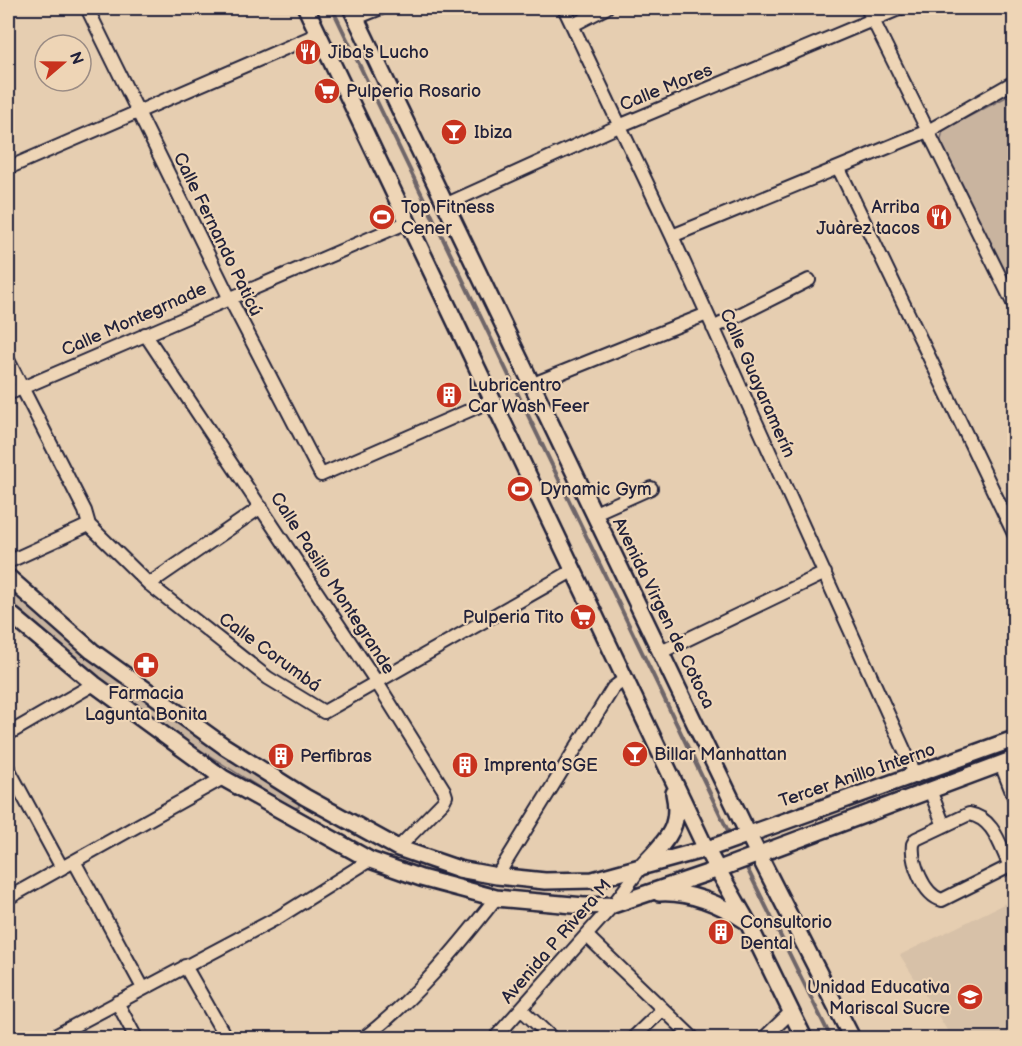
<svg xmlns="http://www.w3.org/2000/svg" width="1022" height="1046" font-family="'Balsamiq Sans',sans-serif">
<rect width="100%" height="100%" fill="#e6ceb1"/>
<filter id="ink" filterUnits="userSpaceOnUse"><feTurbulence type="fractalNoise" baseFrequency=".0167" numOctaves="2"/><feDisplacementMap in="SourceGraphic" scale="12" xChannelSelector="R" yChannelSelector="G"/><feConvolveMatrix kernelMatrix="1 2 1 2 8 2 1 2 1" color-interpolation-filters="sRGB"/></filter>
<g filter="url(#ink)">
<path fill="#d7c1a8" d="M 1014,899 L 1014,1038 L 952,1038 L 900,955 Z"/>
<path fill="#c9b49f" stroke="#766b6d" stroke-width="1.5" d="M 1014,93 L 1014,291 L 940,143 L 943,130 Z
M 8,588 L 82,652 L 157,709 L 298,800 L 299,807 L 292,808 L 161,725 L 90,673 L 8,603 Z"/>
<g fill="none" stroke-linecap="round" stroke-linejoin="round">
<path stroke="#6e6569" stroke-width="4" d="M 332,8 L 731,837
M 744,862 L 831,1038"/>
<defs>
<path id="minor" d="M 87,8 L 229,297 L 321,475 L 493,400
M 564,8 L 672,236 L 916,776
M 867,8 L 1014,305
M 356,18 L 381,8
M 573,25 L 606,8
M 8,168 L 318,34
M 839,169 L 1014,534
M 447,204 L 619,126 L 901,8
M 672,236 L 930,130 L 1014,82
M 713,328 L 809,280
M 145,334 L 376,681 L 444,790 L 446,796 L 443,802 L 398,848
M 8,360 L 85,511 L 89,525 L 149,584 L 268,678 L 324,712 L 574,570
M 533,384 L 707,314
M 8,394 L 408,222
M 595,513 L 651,488
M 8,562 L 89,525
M 149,584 L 261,507
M 661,652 L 825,573
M 8,734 L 94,684
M 1001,764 L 1014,797
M 8,768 L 62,868
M 930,790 L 944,826
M 74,861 L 143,988
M 1010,866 C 1000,846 994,818 969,814 L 916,839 L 913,844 C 911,861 923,895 942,900 L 1014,864
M 497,876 L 613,688 L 625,679
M 8,898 L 223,778
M 586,935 L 693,1038
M 185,966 L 226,1038
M 117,1002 L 136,1038
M 522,1010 L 552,1038
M 51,1038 L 279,917 L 370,860
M 364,1038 C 416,998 456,949 496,898
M 495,1038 L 613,905 L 643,865
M 633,1038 L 662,1010
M 764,1038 L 791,1012"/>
<path id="major" d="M 306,8 L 706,849 L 747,921 L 804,1038
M 351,8 L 748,834 L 852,1038
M 8,577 L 92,651 L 224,746 L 305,797 L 398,848 L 459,869 L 497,876 L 545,881 L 593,880 L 713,847 L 1014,739
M 8,612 L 94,684 L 223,778 L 370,860 L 421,878 L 496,898 L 584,906 L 613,905 L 719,869 L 1014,759
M 643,865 C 665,841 682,829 674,793
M 659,893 C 691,891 720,904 746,921"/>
</defs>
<use href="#minor" stroke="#22223b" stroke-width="16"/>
<use href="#major" stroke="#22223b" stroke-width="20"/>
<use href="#minor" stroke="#eed5b6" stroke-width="12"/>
<use href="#major" stroke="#eed5b6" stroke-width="15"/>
</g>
</g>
<defs>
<symbol id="restaurant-disc" viewBox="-11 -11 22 22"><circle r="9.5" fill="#c8321e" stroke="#eed5b6"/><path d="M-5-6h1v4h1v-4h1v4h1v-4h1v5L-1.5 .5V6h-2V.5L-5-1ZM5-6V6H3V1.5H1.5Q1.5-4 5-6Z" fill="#fff"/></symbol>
<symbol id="supermarket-disc" viewBox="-11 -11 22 22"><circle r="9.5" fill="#c8321e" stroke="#eed5b6"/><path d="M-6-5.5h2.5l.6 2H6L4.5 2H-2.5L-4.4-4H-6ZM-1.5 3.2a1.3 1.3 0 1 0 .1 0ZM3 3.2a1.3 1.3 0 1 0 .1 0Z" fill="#fff"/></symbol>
<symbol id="bar-disc" viewBox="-11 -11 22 22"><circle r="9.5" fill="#c8321e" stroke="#eed5b6"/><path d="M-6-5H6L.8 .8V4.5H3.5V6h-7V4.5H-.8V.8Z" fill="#fff"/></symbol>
<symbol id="stadium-disc" viewBox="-11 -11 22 22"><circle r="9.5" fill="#c8321e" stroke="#eed5b6"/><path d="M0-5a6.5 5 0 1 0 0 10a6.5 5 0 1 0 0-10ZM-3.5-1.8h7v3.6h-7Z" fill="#fff"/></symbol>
<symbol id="building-disc" viewBox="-11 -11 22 22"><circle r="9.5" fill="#c8321e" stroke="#eed5b6"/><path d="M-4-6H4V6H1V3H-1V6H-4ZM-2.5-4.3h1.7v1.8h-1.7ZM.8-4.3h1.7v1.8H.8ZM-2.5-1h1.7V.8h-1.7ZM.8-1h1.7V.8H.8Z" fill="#fff"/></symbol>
<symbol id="pharmacy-disc" viewBox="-11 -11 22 22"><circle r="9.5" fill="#c8321e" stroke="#eed5b6"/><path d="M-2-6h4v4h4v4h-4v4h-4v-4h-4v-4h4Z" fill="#fff"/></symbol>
<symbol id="school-disc" viewBox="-11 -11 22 22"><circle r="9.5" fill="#c8321e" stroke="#eed5b6"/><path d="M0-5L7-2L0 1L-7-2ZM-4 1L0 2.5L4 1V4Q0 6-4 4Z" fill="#fff"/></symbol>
</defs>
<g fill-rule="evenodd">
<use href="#restaurant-disc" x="293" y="37" width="30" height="30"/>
<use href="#supermarket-disc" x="312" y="76" width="30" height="30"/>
<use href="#bar-disc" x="439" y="117" width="30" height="30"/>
<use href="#stadium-disc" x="367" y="202" width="30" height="30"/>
<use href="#restaurant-disc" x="924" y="202" width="30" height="30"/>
<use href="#building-disc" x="434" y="380" width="30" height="30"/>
<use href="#stadium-disc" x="505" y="474" width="30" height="30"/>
<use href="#supermarket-disc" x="568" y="602" width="30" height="30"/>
<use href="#pharmacy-disc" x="131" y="650" width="30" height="30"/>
<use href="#bar-disc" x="620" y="739" width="30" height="30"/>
<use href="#building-disc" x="266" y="741" width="30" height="30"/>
<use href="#building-disc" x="450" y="750" width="30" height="30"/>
<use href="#building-disc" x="706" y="917" width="30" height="30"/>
<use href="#school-disc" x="955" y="982" width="30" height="30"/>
</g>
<g text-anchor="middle" stroke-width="4.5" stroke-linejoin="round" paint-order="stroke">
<g font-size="18" fill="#22223b" stroke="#eed5b6" text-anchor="start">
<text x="328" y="58">Jiba's Lucho</text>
<text x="346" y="97">Pulperia Rosario</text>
<text x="474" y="138">Ibiza</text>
<text x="401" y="213">Top Fitness<tspan x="401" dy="21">Cener</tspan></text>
<text x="920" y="213" text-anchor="end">Arriba<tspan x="920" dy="21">Juàrez tacos</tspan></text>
<text x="468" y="391">Lubricentro<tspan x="468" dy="21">Car Wash Feer</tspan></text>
<text x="540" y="495">Dynamic Gym</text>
<text x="564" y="623" text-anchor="end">Pulperia Tito</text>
<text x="146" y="699" text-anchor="middle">Farmacia<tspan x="146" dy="21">Lagunta Bonita</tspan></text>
<text x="654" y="760">Billar Manhattan</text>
<text x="300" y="762">Perfibras</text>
<text x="484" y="771">Imprenta SGE</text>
<text x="740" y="928">Consultorio<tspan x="740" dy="21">Dental</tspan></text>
<text x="950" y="993" text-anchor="end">Unidad Educativa<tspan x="950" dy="21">Mariscal Sucre</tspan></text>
</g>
<g font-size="18" fill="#22223b" stroke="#eed5b6">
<text transform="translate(666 87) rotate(-22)" y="6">Calle Mores</text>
<text transform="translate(218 234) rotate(64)" y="6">Calle Fernando Paticú</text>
<text transform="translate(134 319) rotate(-24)" y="6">Calle Montegrnade</text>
<text transform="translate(758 383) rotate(66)" y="6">Calle Guayaramerín</text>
<text transform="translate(333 583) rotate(57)" y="6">Calle Pasillo Montegrande</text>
<text transform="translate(664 613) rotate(64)" y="6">Avenida Virgen de Cotoca</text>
<text transform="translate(270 652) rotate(36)" y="6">Calle Corumbá</text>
<text transform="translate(857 775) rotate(-19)" y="6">Tercer Anillo Interno</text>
<text transform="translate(556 941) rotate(-49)" y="6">Avenida P Rivera M</text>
</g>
</g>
<rect width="1022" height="1046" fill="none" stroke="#eed5b6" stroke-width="30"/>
<rect x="15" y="15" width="992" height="1016" fill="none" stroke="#22223b" stroke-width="2" filter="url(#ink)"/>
<g transform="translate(63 63) rotate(70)"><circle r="28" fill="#eed5b6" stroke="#9c8d85" stroke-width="1.5"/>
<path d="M0-4.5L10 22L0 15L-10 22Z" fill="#c8321e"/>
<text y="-9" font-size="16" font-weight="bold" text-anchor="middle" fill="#22223b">N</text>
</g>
</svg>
